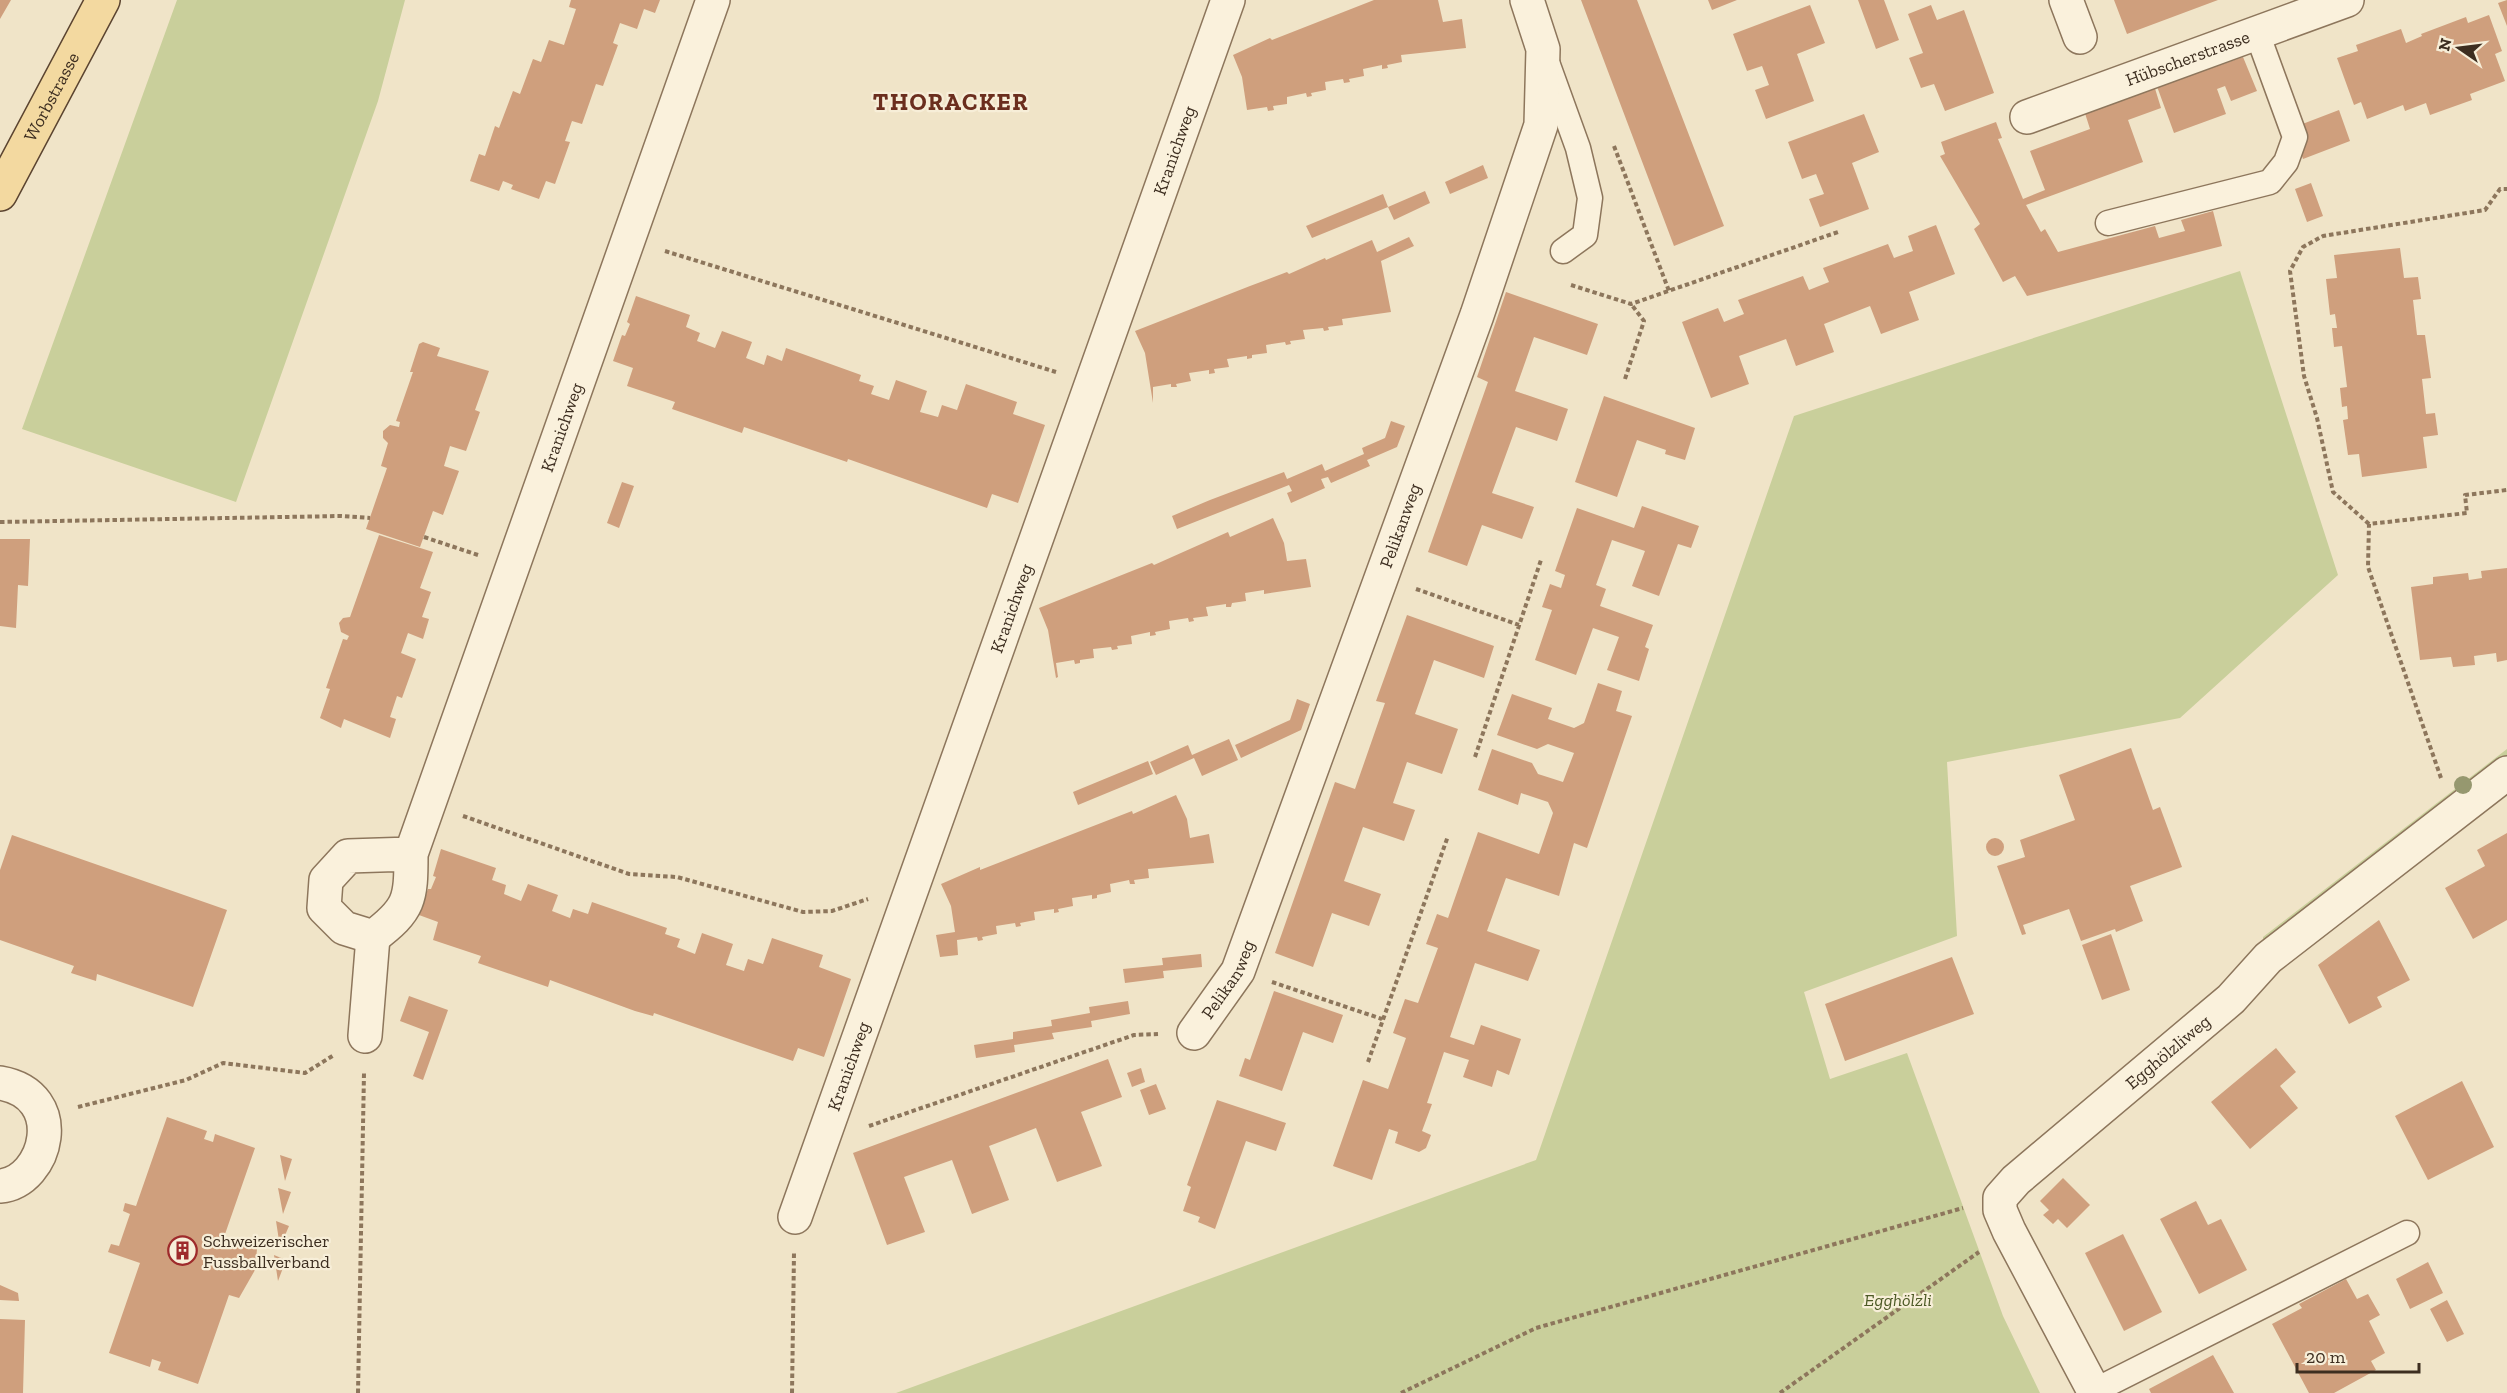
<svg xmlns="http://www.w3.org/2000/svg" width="2507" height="1393" font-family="'Zilla Slab',serif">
<rect width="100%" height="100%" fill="#f0e4c8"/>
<path fill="#c9cf9b" d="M 177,0 L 405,0 L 378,101 L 236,502 L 22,429 Z
M 2240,271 L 2338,575 L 2180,718 L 1947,762 L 1957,936 L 1804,992 L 1830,1079 L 1907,1053 L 2003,1316 L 2040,1393 L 896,1393 L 1536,1160 L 1794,416 Z
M 2507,749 L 2507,756 L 2263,943 L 2263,937 Z"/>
<path fill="#cf9f7d" d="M 0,0 L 11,0 L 0,19 Z
M 571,0 L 660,0 L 655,13 L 644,9 L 637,29 L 620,23 L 613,43 L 618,45 L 603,86 L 596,84 L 582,124 L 572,121 L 565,141 L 570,142 L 555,184 L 546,181 L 539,199 L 511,189 L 513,185 L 503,181 L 499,191 L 470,181 L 479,154 L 485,156 L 495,126 L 499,128 L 513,91 L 520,94 L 533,59 L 541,62 L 549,40 L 564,45 L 576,9 L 569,7 Z
M 1374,0 L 1438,0 L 1443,22 L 1462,19 L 1466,48 L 1401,55 L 1402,62 L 1387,65 L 1388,68 L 1382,69 L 1382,65 L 1363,69 L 1364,76 L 1349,79 L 1350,82 L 1344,83 L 1343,79 L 1325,82 L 1326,90 L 1311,93 L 1312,96 L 1307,97 L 1306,93 L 1287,97 L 1287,104 L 1273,106 L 1274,110 L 1268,111 L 1267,107 L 1247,110 L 1242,77 L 1233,55 L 1270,38 L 1272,40 Z
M 1581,0 L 1637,0 L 1724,226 L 1674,246 Z
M 1708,0 L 1737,0 L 1712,10 Z
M 1858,0 L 1884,0 L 1899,40 L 1876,49 Z
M 2114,0 L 2218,0 L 2127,34 Z
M 2507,0 L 2507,26 L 2498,3 Z
M 1810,5 L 1825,43 L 1797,54 L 1814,101 L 1766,119 L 1755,90 L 1769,85 L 1762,66 L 1747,71 L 1733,34 Z
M 1931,5 L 1937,20 L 1964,10 L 1994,93 L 1945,111 L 1934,84 L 1921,88 L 1909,58 L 1923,53 L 1908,14 Z
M 2489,15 L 2502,51 L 2495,54 L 2505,81 L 2470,94 L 2472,100 L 2430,115 L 2426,103 L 2405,111 L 2403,105 L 2367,119 L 2361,102 L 2354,105 L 2337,58 L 2358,51 L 2356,45 L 2401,29 L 2406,43 L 2422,36 L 2421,34 L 2466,17 L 2468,23 Z
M 2243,57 L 2257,91 L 2231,101 L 2225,86 L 2217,89 L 2226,114 L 2174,133 L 2155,81 L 2206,62 L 2209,69 Z
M 2153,82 L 2161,108 L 2128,120 L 2143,162 L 2026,205 L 2041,232 L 2045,229 L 2058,252 L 2155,226 L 2159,238 L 2185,231 L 2181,220 L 2213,211 L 2222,246 L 2027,296 L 2015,276 L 2003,282 L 1974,229 L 1980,224 L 1940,156 L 1945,154 L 1941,142 L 1996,122 L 2002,138 L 1998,139 L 2023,199 L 2045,190 L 2030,151 L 2090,129 L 2083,107 Z
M 2339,110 L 2350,141 L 2303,159 L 2292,128 Z
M 1864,114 L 1879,152 L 1852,163 L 1869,209 L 1820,227 L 1809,199 L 1824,194 L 1816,174 L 1802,179 L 1788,142 Z
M 1483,165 L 1488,178 L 1450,194 L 1445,182 Z
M 2311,183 L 2323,216 L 2307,222 L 2295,189 Z
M 1425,191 L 1430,203 L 1394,220 L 1388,207 Z
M 1383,194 L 1388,207 L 1312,238 L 1306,226 Z
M 1936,225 L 1955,274 L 1909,292 L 1919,320 L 1881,334 L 1870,306 L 1824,324 L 1834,352 L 1796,366 L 1786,339 L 1739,356 L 1749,384 L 1711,398 L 1682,322 L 1718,308 L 1724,322 L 1744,314 L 1738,300 L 1803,276 L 1809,290 L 1829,282 L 1823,268 L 1888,244 L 1894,258 L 1913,251 L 1908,236 Z
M 1409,237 L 1414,246 L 1381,261 L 1391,312 L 1342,319 L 1343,325 L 1328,327 L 1329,330 L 1324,331 L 1323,328 L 1303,330 L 1305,339 L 1290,341 L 1291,344 L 1286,345 L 1285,342 L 1266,345 L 1267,353 L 1252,355 L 1252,358 L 1247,359 L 1247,356 L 1227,359 L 1229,367 L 1214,369 L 1215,373 L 1209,374 L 1209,370 L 1189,373 L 1191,381 L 1176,384 L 1177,387 L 1171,387 L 1171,384 L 1153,387 L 1153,403 L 1145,353 L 1135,331 L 1250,286 L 1287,272 L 1289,274 L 1325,258 L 1326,260 L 1372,240 L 1377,252 Z
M 2400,248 L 2404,278 L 2418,277 L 2421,299 L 2413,300 L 2417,335 L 2425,335 L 2431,378 L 2422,379 L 2426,414 L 2435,413 L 2438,435 L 2423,437 L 2427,468 L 2362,477 L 2359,454 L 2348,455 L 2343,420 L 2348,419 L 2347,406 L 2342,407 L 2340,388 L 2347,387 L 2342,346 L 2334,347 L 2332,328 L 2337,328 L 2335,314 L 2330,315 L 2326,279 L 2337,278 L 2334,255 Z
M 1506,292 L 1598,324 L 1587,355 L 1534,337 L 1515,391 L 1568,409 L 1557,441 L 1516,427 L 1492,493 L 1534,507 L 1522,539 L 1482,525 L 1467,566 L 1428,552 L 1488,382 L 1477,377 Z
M 636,296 L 690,315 L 686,327 L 700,333 L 697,341 L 715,348 L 722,331 L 752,342 L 746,358 L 764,365 L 767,355 L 782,361 L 786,348 L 861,375 L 859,381 L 874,386 L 871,394 L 889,400 L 896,380 L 927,391 L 920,412 L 938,417 L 942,405 L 957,410 L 966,384 L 1017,402 L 1013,414 L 1045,425 L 1018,503 L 992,494 L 987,508 L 848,459 L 847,462 L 744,427 L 742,433 L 672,409 L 675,402 L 627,386 L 633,368 L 613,361 L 622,335 L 625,336 L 630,324 L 627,322 Z
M 423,342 L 440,348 L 437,356 L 489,371 L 475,410 L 480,412 L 466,451 L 450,446 L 444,466 L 459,471 L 443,515 L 433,511 L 420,547 L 366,529 L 387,468 L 381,466 L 388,443 L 383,438 L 383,431 L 390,425 L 399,427 L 400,422 L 396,421 L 413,372 L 410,372 L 419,344 Z
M 1604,396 L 1695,428 L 1685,460 L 1665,454 L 1666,450 L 1637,440 L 1617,497 L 1575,482 Z
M 1391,421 L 1405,426 L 1397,447 L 1367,460 L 1370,466 L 1331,483 L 1328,477 L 1321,479 L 1325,488 L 1291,503 L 1287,493 L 1292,491 L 1289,485 L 1177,529 L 1172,516 L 1210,500 L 1284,472 L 1287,479 L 1322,464 L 1325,471 L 1364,454 L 1362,448 L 1385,438 Z
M 622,482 L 634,486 L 619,528 L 607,523 Z
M 1642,506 L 1699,526 L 1691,548 L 1678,544 L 1659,596 L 1632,586 L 1645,551 L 1612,540 L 1596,585 L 1606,589 L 1600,606 L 1653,625 L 1645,647 L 1649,649 L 1639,681 L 1607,670 L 1619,637 L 1593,628 L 1576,675 L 1535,660 L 1552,610 L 1542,607 L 1550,584 L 1561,588 L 1565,575 L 1555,571 L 1577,508 L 1634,528 Z
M 1273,518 L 1284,543 L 1287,561 L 1306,559 L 1311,587 L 1264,594 L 1264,590 L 1245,593 L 1246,601 L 1232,603 L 1231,607 L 1226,607 L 1226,604 L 1206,607 L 1208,616 L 1193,618 L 1194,621 L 1189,622 L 1188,618 L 1169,621 L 1170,629 L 1155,632 L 1156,635 L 1150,636 L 1150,632 L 1131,636 L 1132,644 L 1117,646 L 1118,649 L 1112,650 L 1111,647 L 1093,649 L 1094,658 L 1080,660 L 1080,663 L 1075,664 L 1074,660 L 1056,663 L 1058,677 L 1056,678 L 1048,630 L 1039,608 L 1152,563 L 1154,565 L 1228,532 L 1230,537 Z
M 379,535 L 433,552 L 420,588 L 431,592 L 422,617 L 429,619 L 423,639 L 408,633 L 401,653 L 416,659 L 402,698 L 397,696 L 390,717 L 396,719 L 390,738 L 344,719 L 341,728 L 320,718 L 330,689 L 326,688 L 343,639 L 347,640 L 349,636 L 341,632 L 339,623 L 343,618 L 350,617 Z
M 0,539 L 30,539 L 28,586 L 18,585 L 16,628 L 0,626 Z
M 2507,568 L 2507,660 L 2497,662 L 2496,653 L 2474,656 L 2475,665 L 2453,667 L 2451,657 L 2420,660 L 2411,587 L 2433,584 L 2433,577 L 2468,573 L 2469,580 L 2482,578 L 2481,571 Z
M 1407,615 L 1494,646 L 1484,678 L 1434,660 L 1415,714 L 1458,729 L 1442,774 L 1407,762 L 1393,803 L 1415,810 L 1404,841 L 1363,827 L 1344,881 L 1381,894 L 1369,926 L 1332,913 L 1313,967 L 1275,953 L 1335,782 L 1355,789 L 1385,703 L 1376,701 Z
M 1598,683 L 1622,691 L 1616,711 L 1632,716 L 1587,848 L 1574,843 L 1559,896 L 1506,878 L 1487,931 L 1540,950 L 1528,981 L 1475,963 L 1450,1037 L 1474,1045 L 1481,1025 L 1521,1039 L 1509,1075 L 1497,1070 L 1492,1087 L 1463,1077 L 1469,1060 L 1444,1052 L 1427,1103 L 1432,1104 L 1422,1131 L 1431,1135 L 1426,1148 L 1419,1152 L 1395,1143 L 1398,1132 L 1389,1129 L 1372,1180 L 1333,1166 L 1363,1080 L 1388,1089 L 1406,1038 L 1393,1033 L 1405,999 L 1418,1003 L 1438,948 L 1426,944 L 1437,914 L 1448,918 L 1478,832 L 1539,854 L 1553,813 L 1548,802 L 1521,793 L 1518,805 L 1478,790 L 1492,749 L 1532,763 L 1538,774 L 1563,782 L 1574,753 L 1548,744 L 1537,749 L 1497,735 L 1512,694 L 1552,708 L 1548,719 L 1574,728 L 1584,723 Z
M 1297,699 L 1310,704 L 1301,730 L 1241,758 L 1235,745 L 1290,720 Z
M 1229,739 L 1238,760 L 1202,776 L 1194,758 L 1156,775 L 1150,762 L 1188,745 L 1192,755 Z
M 2131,748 L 2153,810 L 2160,807 L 2182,867 L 2130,886 L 2143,921 L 2116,932 L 2115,929 L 2081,941 L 2069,909 L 2023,925 L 2026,934 L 2022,935 L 1997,866 L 2025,857 L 2020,840 L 2075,820 L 2059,775 Z
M 1148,761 L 1153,774 L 1078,805 L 1073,792 Z
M 1176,795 L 1187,819 L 1190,838 L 1209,834 L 1214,863 L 1148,869 L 1149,878 L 1134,880 L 1135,884 L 1130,884 L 1129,880 L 1110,884 L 1111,892 L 1097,895 L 1097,898 L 1092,899 L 1092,895 L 1072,898 L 1073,906 L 1058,909 L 1059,912 L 1054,913 L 1054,909 L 1034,912 L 1035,920 L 1020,923 L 1021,926 L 1016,927 L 1015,923 L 996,926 L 997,934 L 982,937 L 983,940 L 978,941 L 977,937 L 957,940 L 958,955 L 940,957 L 936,935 L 955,932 L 951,906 L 941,884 L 980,867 L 980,870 L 1132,811 L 1133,814 Z
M 2507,833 L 2507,920 L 2473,939 L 2445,888 L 2485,866 L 2477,850 Z
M 12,835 L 227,910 L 193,1007 L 97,974 L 96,981 L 71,973 L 74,966 L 0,940 L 0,870 Z
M1986 847a9 9 0 1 1 18 0a9 9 0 1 1-18 0Z
M 441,849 L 496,868 L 492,880 L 506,885 L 504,894 L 521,901 L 528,884 L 558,895 L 552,911 L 570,918 L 573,909 L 588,914 L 592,902 L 667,928 L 665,934 L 680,939 L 677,947 L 695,954 L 702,933 L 733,944 L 726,965 L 744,971 L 748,959 L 763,964 L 772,938 L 823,955 L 819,967 L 851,979 L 824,1057 L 798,1048 L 793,1061 L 654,1013 L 653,1016 L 635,1011 L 550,980 L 548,987 L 478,963 L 481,956 L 433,940 L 438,922 L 419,915 L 428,889 L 431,889 L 436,877 L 433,876 Z
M 2379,920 L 2410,980 L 2377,997 L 2382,1007 L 2349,1024 L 2318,965 Z
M 2111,934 L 2130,990 L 2102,1000 L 2082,945 Z
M 1201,954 L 1202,967 L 1163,971 L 1164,978 L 1125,983 L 1123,969 L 1163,965 L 1162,958 Z
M 1952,957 L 1974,1014 L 1845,1061 L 1825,1004 Z
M 1274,991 L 1343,1015 L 1333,1043 L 1303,1032 L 1282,1091 L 1239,1076 L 1245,1058 L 1250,1060 Z
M 409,996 L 448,1010 L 423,1080 L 413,1076 L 429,1032 L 400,1021 Z
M 1128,1001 L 1130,1014 L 1091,1021 L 1092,1027 L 1052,1033 L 1054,1039 L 1014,1045 L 1015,1052 L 976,1058 L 974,1045 L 1013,1039 L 1013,1032 L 1052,1026 L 1051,1020 L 1090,1013 L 1089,1007 Z
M 2276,1048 L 2296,1072 L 2280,1086 L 2298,1108 L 2250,1149 L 2211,1102 Z
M 1108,1059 L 1122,1097 L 1081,1112 L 1102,1166 L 1057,1182 L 1036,1128 L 989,1146 L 1009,1200 L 972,1214 L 952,1160 L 904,1177 L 925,1232 L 887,1245 L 853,1153 Z
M 1141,1068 L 1145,1082 L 1132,1087 L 1127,1073 Z
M 2462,1081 L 2494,1147 L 2428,1180 L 2395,1116 Z
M 1156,1084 L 1166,1109 L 1149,1115 L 1140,1090 Z
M 1217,1100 L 1286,1123 L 1276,1151 L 1246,1141 L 1215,1229 L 1198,1222 L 1200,1217 L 1183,1211 L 1191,1187 L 1187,1185 Z
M 167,1117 L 207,1131 L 204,1139 L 213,1142 L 215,1134 L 255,1148 L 224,1237 L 257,1249 L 255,1270 L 239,1298 L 229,1295 L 198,1384 L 158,1370 L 161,1362 L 152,1359 L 150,1367 L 109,1353 L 140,1263 L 108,1252 L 111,1244 L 119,1246 L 130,1214 L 123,1211 L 125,1203 L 136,1206 Z
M 280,1155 L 292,1159 L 285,1181 Z
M 2063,1178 L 2090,1205 L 2067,1228 L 2058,1219 L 2053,1224 L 2043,1215 L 2049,1210 L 2040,1201 Z
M 278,1188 L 291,1192 L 283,1214 Z
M 2196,1201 L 2208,1225 L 2221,1219 L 2247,1270 L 2199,1294 L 2160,1219 Z
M 276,1221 L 289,1226 L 280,1247 Z
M 2123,1234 L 2162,1312 L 2124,1331 L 2085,1253 Z
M 274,1255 L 286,1260 L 278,1281 Z
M 2428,1262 L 2443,1293 L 2410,1309 L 2396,1279 Z
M 2346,1279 L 2357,1299 L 2368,1294 L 2380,1315 L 2369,1321 L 2385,1353 L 2371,1361 L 2376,1370 L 2334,1393 L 2309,1393 L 2272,1324 L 2302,1308 L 2299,1304 Z
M 0,1285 L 18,1293 L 19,1301 L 0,1300 Z
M 2447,1300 L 2464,1334 L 2447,1342 L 2430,1309 Z
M 0,1319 L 25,1320 L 23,1393 L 0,1393 Z
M 2213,1355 L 2234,1393 L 2151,1393 L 2149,1389 Z"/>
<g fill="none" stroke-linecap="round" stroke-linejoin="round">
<defs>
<path id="lane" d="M 1548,65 L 1578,148 L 1590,198 L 1585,235 L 1563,251
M 2108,223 L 2270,182 L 2286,162 L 2295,137 L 2257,33
M 2094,1391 L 2407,1233"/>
<g id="street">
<path d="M 2066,0 L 2080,37"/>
<path id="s1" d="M 2027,117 L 2347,0"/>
<path id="s2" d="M 411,854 L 348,856 L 326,880 L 324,908 L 344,928 L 373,937 C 410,909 411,900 411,854 L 713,0"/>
<path id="s3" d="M 1194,1033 L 1238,971 L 1477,315 L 1541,125 L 1543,49 L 1527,0"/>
<path d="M 365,1036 L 373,937"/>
<path d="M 0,1083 C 70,1095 47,1182 0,1186"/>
<path id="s4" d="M 795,1217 L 1228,0"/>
<path id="s5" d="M 2095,1393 L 2009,1231 L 2000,1210 L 2000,1198 L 2016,1180 L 2231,999 L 2268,958 L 2507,773"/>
</g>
<g id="primary">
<path id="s6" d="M 0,194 L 103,0"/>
</g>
</defs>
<use href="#lane" stroke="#8d765c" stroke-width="27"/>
<use href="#street" stroke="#8d765c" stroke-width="36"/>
<use href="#primary" stroke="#5b4430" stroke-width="36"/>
<path stroke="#8d765c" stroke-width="4" stroke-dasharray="4.5 3" stroke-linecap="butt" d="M 1614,146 L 1669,291
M 665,251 L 1056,372
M 1571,285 L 1631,304 L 1838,232
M 1625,379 L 1644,321 L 1631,304
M 0,522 L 341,516 L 370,518
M 2369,524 L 2333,492 L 2317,418 L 2304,376 L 2290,271 L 2303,247 L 2323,236 L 2485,210 L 2500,189 L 2507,189
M 424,537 L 478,555
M 1416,589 L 1519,625
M 1475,757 L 1541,560
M 2441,778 L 2368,567 L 2369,524 L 2467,513 L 2465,495 L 2507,490
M 463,816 L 629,874 L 677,877 L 803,912 L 832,911 L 868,899
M 1272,982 L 1382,1019
M 1368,1062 L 1448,836
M 78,1107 L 186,1080 L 223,1063 L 305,1073 L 334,1055
M 869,1126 L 1134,1035 L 1158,1034
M 358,1393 L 364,1073
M 792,1393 L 794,1253
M 1401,1393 L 1536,1328 L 1963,1208
M 1780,1393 L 1979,1252"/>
<use href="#lane" stroke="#faf1dc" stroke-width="24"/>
<use href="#street" stroke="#faf1dc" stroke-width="33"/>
<use href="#primary" stroke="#f3d9a0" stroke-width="33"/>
</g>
<circle fill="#96986f" cx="2463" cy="785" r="9"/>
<defs>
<symbol id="building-ring" viewBox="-11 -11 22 22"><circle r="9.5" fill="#f7eed8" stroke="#9e2a2b" stroke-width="1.5"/><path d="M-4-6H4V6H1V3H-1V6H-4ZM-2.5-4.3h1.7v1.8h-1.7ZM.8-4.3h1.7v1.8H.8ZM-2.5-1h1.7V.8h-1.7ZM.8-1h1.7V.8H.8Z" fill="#9e2a2b"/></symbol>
</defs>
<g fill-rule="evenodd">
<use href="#building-ring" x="166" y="1234" width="33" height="33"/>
</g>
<g text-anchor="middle" stroke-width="4.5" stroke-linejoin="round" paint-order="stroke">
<g font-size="18" fill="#3d2e20" stroke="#f7eed8">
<text dy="6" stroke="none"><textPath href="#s1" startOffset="171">Hübscherstrasse</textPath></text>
<text dy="6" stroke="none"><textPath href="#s6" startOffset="110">Worbstrasse</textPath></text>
<text dy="6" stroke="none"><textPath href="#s4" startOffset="1132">Kranichweg</textPath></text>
<text dy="6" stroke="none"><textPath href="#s2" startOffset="732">Kranichweg</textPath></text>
<text dy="6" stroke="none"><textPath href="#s3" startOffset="550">Pelikanweg</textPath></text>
<text dy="6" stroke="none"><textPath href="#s4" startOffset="646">Kranichweg</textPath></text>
<text dy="6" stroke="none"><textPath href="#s3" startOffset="64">Pelikanweg</textPath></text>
<text dy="6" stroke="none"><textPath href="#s5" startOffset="441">Egghölzliweg</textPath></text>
<text dy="6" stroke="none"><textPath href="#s4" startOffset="160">Kranichweg</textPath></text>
</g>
<g font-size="18" fill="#3d2e20" stroke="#f7eed8" text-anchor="start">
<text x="203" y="1247">Schweizerischer<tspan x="203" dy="21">Fussballverband</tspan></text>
</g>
<g font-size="18" font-style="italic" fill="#4d5a26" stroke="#f7eed8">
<text x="1898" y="1306">Egghölzli</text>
</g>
<g font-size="24" font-weight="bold" letter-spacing="1.5" fill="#6b2e1e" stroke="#f7eed8">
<text x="951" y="110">THORACKER</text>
</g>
</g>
<g transform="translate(2459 48) rotate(284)" stroke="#f7eed8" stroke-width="4.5" paint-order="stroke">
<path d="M0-4.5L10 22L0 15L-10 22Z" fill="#3d2e20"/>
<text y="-9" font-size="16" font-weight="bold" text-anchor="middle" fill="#3d2e20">N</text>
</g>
<path d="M2297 1363v9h122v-9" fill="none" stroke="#3d2e20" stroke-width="3"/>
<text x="2306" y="1363" font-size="18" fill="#3d2e20" stroke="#f7eed8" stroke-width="4.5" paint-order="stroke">20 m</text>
</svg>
